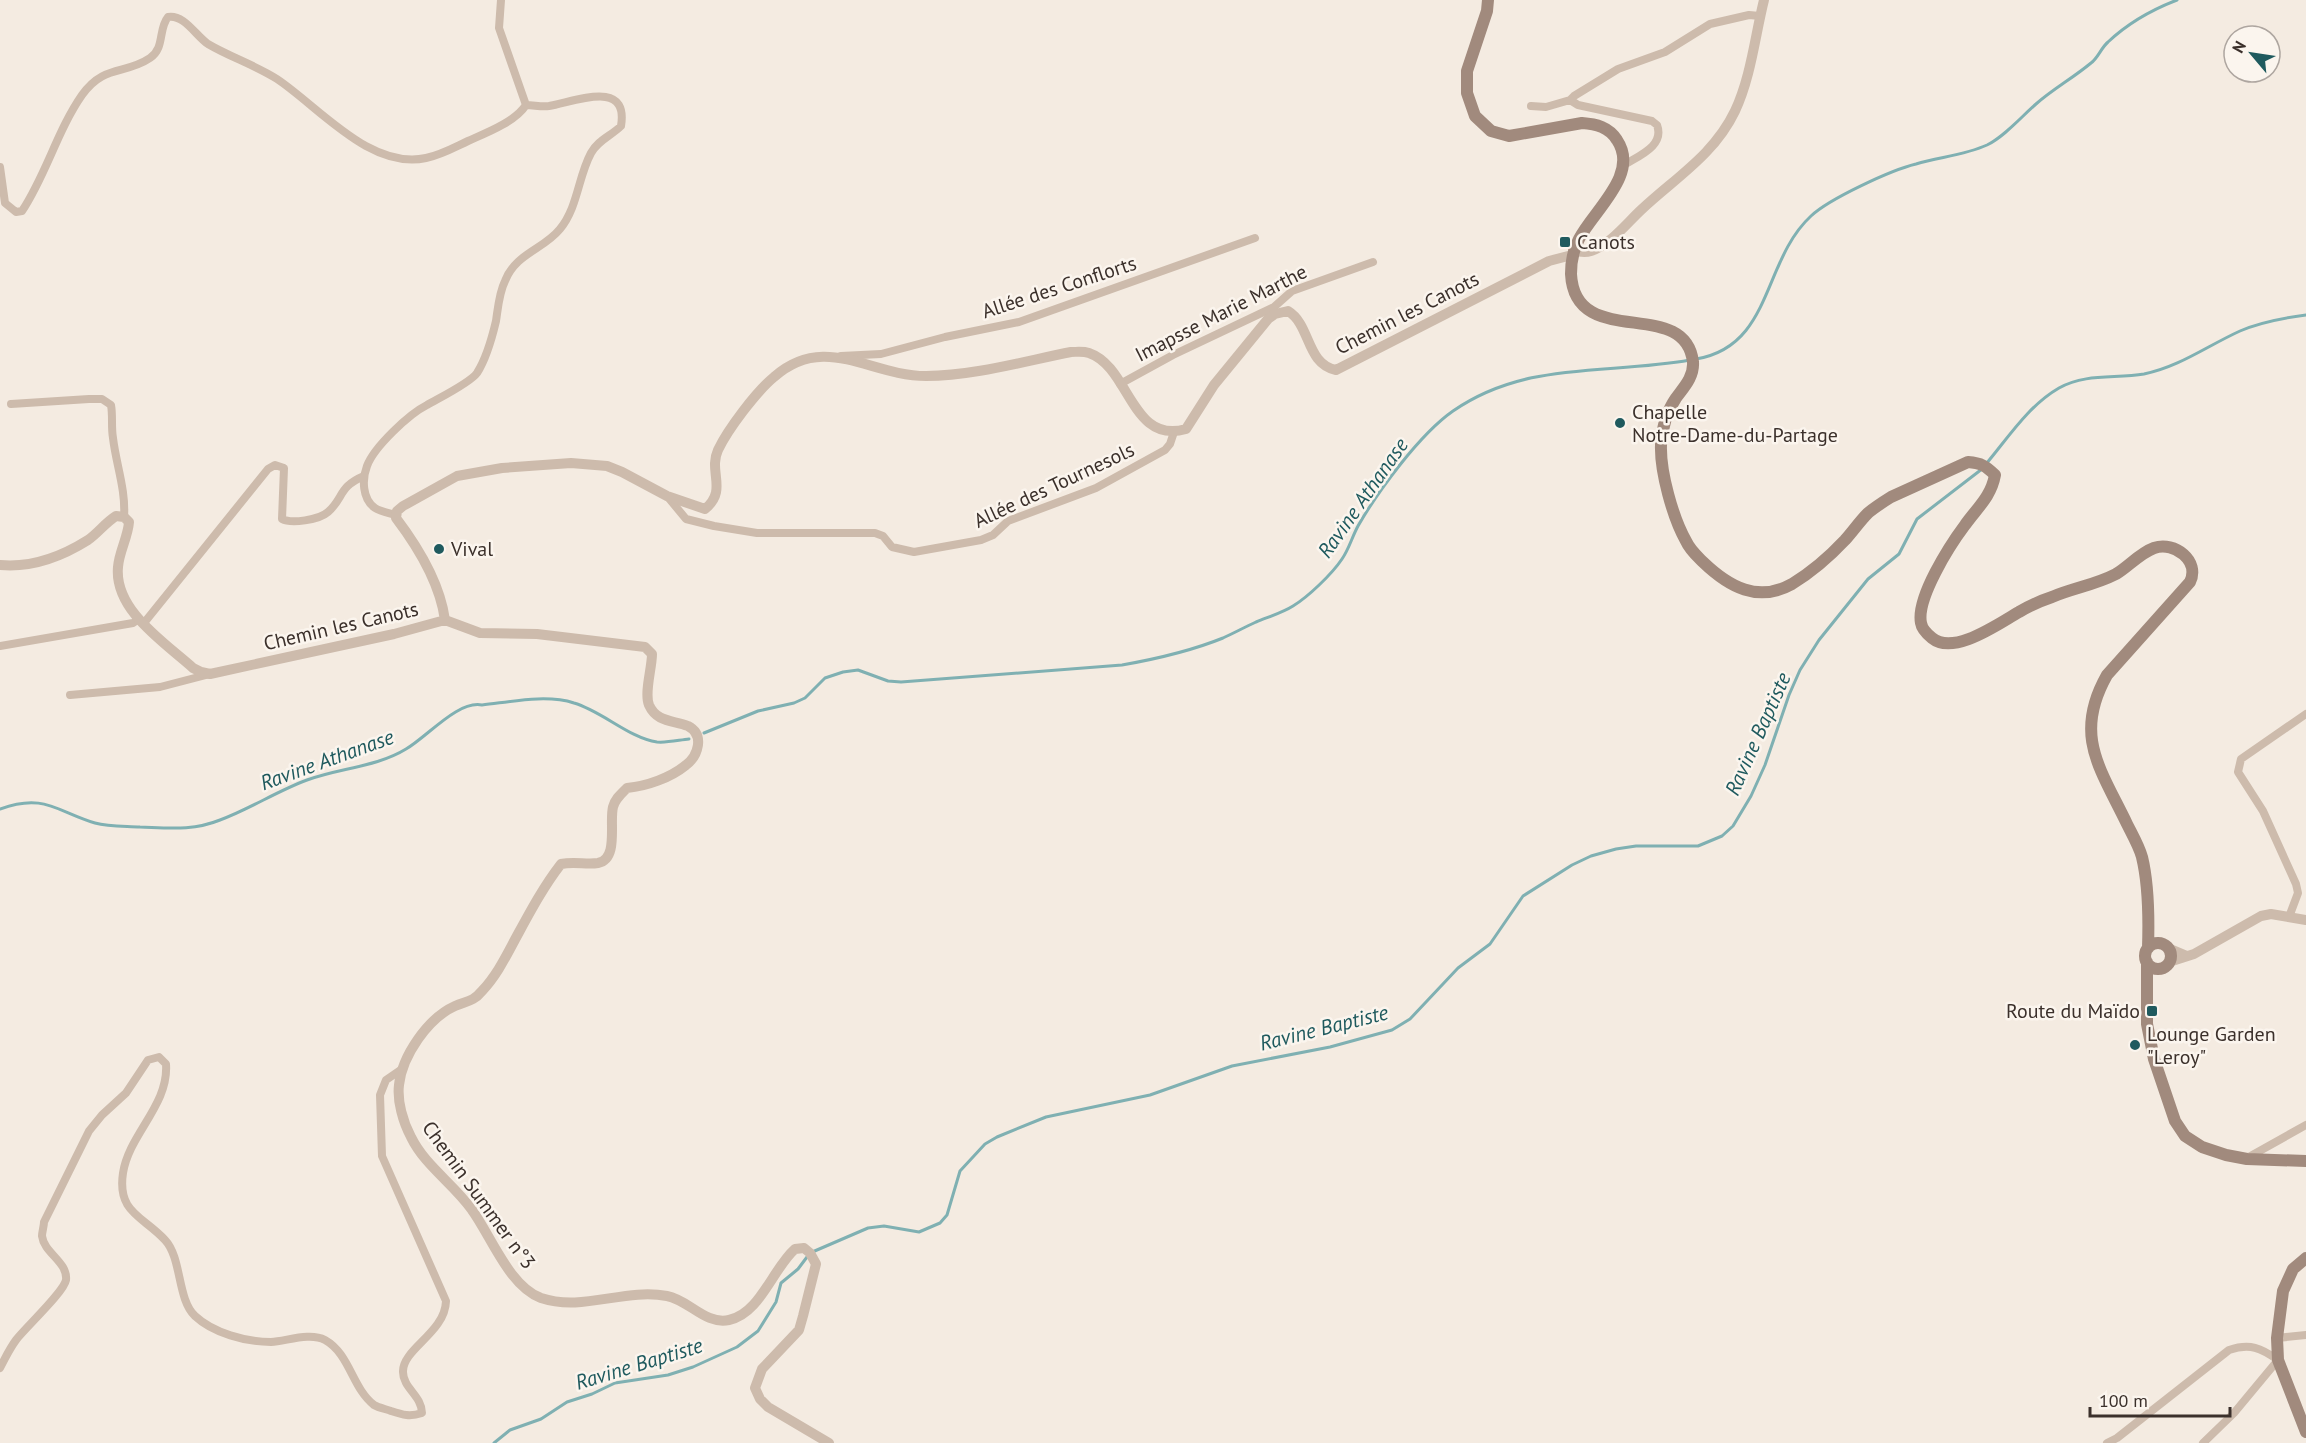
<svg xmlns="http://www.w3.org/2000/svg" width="2306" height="1443" font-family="'PT Sans',sans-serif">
<rect width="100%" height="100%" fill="#f4ebe1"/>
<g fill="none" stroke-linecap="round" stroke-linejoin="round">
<path stroke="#7fb0b2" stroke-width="3" d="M 1696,359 C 1773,346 1762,261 1811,216 C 1829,199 1891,170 1916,164 C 1940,157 1965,155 1987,145 C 2005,136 2021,117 2036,104 C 2053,89 2073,78 2091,63 C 2098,58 2101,48 2108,42 C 2128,23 2151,10 2177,0
M 1986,464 C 2008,438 2028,406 2059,388 C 2086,373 2115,379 2144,374 C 2179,367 2207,346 2240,331 C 2261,322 2283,318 2306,315
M 704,733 L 758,711 L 794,703 L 805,698 L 825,678 L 843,672 L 858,670 L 888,681 L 901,682 L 1122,665 C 1156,659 1191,651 1223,638 C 1234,633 1245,627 1256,622 C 1268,617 1282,613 1293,606 C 1308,597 1332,574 1342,559 C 1349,549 1352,537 1358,526 C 1378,491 1420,434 1453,411 C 1527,360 1607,375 1690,360
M 0,809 C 44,793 56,811 95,823 C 109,827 126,826 140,827 C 169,828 193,831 220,820 C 250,809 277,791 307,780 C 339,768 377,767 406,749 C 427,737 458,700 482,705 C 510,702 546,694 574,703 C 602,711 629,738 657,742 C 667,743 679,740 689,739
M 494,1443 L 510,1430 L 541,1419 L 567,1402 L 592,1394 L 615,1383 L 668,1375 L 693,1367 L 737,1347 L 758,1331 L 776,1302 L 781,1283 L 798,1269 L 810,1253 L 868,1228 L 884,1226 L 919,1232 L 940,1223 L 947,1215 L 960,1171 L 985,1144 L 997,1137 L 1046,1117 L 1150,1095 L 1232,1066 L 1330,1047 L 1392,1030 L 1410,1019 L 1458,968 L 1490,944 L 1523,896 L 1572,865 L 1591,856 L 1616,849 L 1636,846 L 1698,846 L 1722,836 L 1733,826 L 1751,796 L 1765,765 L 1789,695 L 1800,670 L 1819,640 L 1868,579 L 1899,554 L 1917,519 L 1982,469"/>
<path stroke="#cdbbac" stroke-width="8" d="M 1531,106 L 1546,107 L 1570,100
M 1624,165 C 1638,156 1665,146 1657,125 L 1652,121 L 1578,105 L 1570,100 L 1574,96 L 1618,69 L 1665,52 L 1710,24 L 1749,15 L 1760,16
M 0,167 L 5,203 L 16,212 L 22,211 C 46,175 57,131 82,95 C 104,64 125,75 150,58 C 165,48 158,29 168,17 C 184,14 196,36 208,44 C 230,57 255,65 277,79 C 319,107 370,170 426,158 C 441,155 455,147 468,141 C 486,133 515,122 526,105
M 841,356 L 881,354 L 945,337 L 1019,322 L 1255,238
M 1120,384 L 1173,355 L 1274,307 L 1292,291 L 1373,262
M 11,404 L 89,399 L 102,399 L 111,405 C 113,416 111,427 113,438 C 116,464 126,490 124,517
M 667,496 L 686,519 L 714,526 L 757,533 L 875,533 L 883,536 L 892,547 L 914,552 L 981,540 L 993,535 L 1008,521 L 1096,488 L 1165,450 L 1170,444 L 1174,432
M 396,515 C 390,513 381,512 375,508 C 362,499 362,479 367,466 C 374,447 409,414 427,405 C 439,398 470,383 477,373 C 486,359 492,338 496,321 C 498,308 499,293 505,281 C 516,253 543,250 560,229 C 578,207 578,177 591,153 C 598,140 611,136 621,126 C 629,78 574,102 549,106 C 541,107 534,105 526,105 L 499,28 L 501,0
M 144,623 L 268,469 L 275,465 L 284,468 L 282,519 C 291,524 319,520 328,512 C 344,498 338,487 364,476
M 0,646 L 133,623 L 139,619
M 70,695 L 160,687 L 210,674
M 2289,917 L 2298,893 L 2296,884 L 2263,811 L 2238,772 L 2241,759 L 2306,714
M 2247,1158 L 2306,1125
M 2277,1338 L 2306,1335
M 0,1368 C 5,1358 10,1348 16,1340 C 26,1327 64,1292 66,1280 C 68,1262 44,1253 42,1236 C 42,1232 44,1226 44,1222 L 89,1131 L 102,1115 L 126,1093 L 148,1060 L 159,1057 L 166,1064 C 169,1105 129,1134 123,1173 C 117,1213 143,1216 165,1240 C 182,1258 177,1299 195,1316 C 213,1333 246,1342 271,1342 C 287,1341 310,1332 325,1340 C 350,1354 352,1388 374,1405 C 379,1408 386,1409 391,1411 C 403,1415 410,1417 422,1413 C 422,1396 403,1388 403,1372 C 402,1349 445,1333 446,1301 L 382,1156 L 380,1095 L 386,1080 L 402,1069
M 2107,1443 L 2117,1438 L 2229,1350 C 2250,1343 2261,1348 2278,1360 L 2234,1413 L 2203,1443"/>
<path stroke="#cdbbac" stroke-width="10" d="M 1573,250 C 1579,252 1585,253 1591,251 C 1611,244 1626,224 1641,210 C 1675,178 1714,155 1735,111 C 1751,77 1755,36 1764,0
M 0,565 C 32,568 61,557 88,540 C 98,533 105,523 116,516 L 124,517 L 129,522 C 128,537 119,552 118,567 C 114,610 164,642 193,668 L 201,672 L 210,674 L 394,634 L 445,620
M 445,620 L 480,633 L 537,634 L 645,647 L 652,654 C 652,668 644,693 649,705 C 657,723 674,720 688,726 C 705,735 698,756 686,765 C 670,778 647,786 627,788 C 621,794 615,799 613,807 C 609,822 619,859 598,863 C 586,865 575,861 561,864 C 544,886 531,910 518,934 C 507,954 498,974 482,991 C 473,1002 466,1001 455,1006 C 428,1018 402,1056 399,1085 C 397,1101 403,1122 411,1137 C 425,1166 454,1184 472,1210 C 491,1236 509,1286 541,1298 C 583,1312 624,1288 667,1296 C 689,1300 705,1325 729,1320 C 760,1314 773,1268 795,1249 L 804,1248 L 810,1253 L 816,1264 L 803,1316 L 799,1330 L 762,1369 L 755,1388 L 760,1399 L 768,1407 L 829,1443
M 445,620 C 440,583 418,547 396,518 L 397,511 L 403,506 L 457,476 L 502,468 L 571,463 L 607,466 L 622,472 L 667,496 L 705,509 C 728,490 708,472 718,450 C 728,429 756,392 774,377 C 825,332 870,376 926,376 C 973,376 1025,361 1071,352 C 1077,352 1083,351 1089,353 C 1130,367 1131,445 1186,429 L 1214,385 L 1268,319 L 1275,314 L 1288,311 C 1311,325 1306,364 1336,370 L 1549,261 L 1572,255
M 2168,948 L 2187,956
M 2169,962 L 2194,954 L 2261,916 L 2271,914 L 2306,920"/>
<path stroke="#a18a7d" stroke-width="12" d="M 1488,0 L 1487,11 L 1467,71 L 1467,93 L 1475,116 L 1491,131 L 1509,136 L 1582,123 C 1596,124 1609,127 1617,140 C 1640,174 1594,210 1579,239 C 1573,250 1571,261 1571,274 C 1575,352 1685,295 1693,362 C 1694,377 1684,387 1676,398 C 1667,411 1662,429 1661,445 C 1660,472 1673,518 1686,541 C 1690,550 1697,556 1703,562 C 1729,587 1758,603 1792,584 C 1810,573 1830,556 1845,540 C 1853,531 1860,521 1868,513 C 1875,507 1883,502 1891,497 L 1968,462 C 1981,463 1986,466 1995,475 C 1991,497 1977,508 1965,525 C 1950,545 1916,598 1921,623 C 1922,629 1927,634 1932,638 C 1954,656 1999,623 2019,612 C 2029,606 2040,601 2052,597 C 2073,588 2095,585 2116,574 C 2128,567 2140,553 2154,548 C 2175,541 2200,561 2190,582 L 2107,675 C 2073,735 2100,768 2127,824 C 2132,834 2139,846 2142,857 C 2149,886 2149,918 2148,948
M2145 956a13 13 0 1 1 26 0a13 13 0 1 1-26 0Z
M 2147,962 L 2147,1024 L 2154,1059 L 2175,1121 L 2185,1136 L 2202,1147 L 2226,1155 L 2247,1159 L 2306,1161
M 2306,1258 L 2293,1269 L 2283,1291 L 2277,1338 L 2278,1360 L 2306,1432"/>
</g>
<g fill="#1f5a5e" stroke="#fbf5ee" stroke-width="2">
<rect x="1559" y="236" width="12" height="12" rx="3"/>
<circle cx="1620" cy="423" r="6"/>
<circle cx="439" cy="549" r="6"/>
<rect x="2146" y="1005" width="12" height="12" rx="3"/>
<circle cx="2135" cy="1045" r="6"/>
</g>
<g text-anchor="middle" stroke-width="5" stroke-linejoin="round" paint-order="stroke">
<g font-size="20" fill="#3b302b" stroke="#fbf5ee" text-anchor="start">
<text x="1577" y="249">Canots</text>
<text x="1632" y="419">Chapelle<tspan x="1632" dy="23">Notre-Dame-du-Partage</tspan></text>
<text x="451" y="556">Vival</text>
<text x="2140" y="1018" text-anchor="end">Route du Maïdo</text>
<text x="2147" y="1041">Lounge Garden<tspan x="2147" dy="23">"Leroy"</tspan></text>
</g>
<g font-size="20" fill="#3b302b" stroke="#fbf5ee">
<text transform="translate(1059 287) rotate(-18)" y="7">Allée des Conflorts</text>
<text transform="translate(1221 313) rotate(-27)" y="7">Imapsse Marie Marthe</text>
<text transform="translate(1407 313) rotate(-27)" y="7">Chemin les Canots</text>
<text transform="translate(1054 485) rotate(-25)" y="7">Allée des Tournesols</text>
<text transform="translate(341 626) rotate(-13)" y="7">Chemin les Canots</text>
<text transform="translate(479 1195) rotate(54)" y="7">Chemin Summer n°3</text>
</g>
<g font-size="21" font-style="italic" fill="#1f5a5e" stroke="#fbf5ee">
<text transform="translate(1363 498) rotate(-55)" y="7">Ravine Athanase</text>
<text transform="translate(1758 734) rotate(-66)" y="7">Ravine Baptiste</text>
<text transform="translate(327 760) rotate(-20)" y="7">Ravine Athanase</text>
<text transform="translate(1324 1028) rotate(-14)" y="7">Ravine Baptiste</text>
<text transform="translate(639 1364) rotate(-17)" y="7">Ravine Baptiste</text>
</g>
</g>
<g transform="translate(2252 54) rotate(299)"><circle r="28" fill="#fbf5ee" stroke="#aea6a0" stroke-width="1.5"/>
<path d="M0-4.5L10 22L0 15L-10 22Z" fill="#1f5a5e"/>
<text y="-9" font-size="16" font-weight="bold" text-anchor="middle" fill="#3b302b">N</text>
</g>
<path d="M2090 1407v9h140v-9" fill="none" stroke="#3b302b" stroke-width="3"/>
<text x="2099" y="1407" font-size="18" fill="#3b302b" stroke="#fbf5ee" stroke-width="4.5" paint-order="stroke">100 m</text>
</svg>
